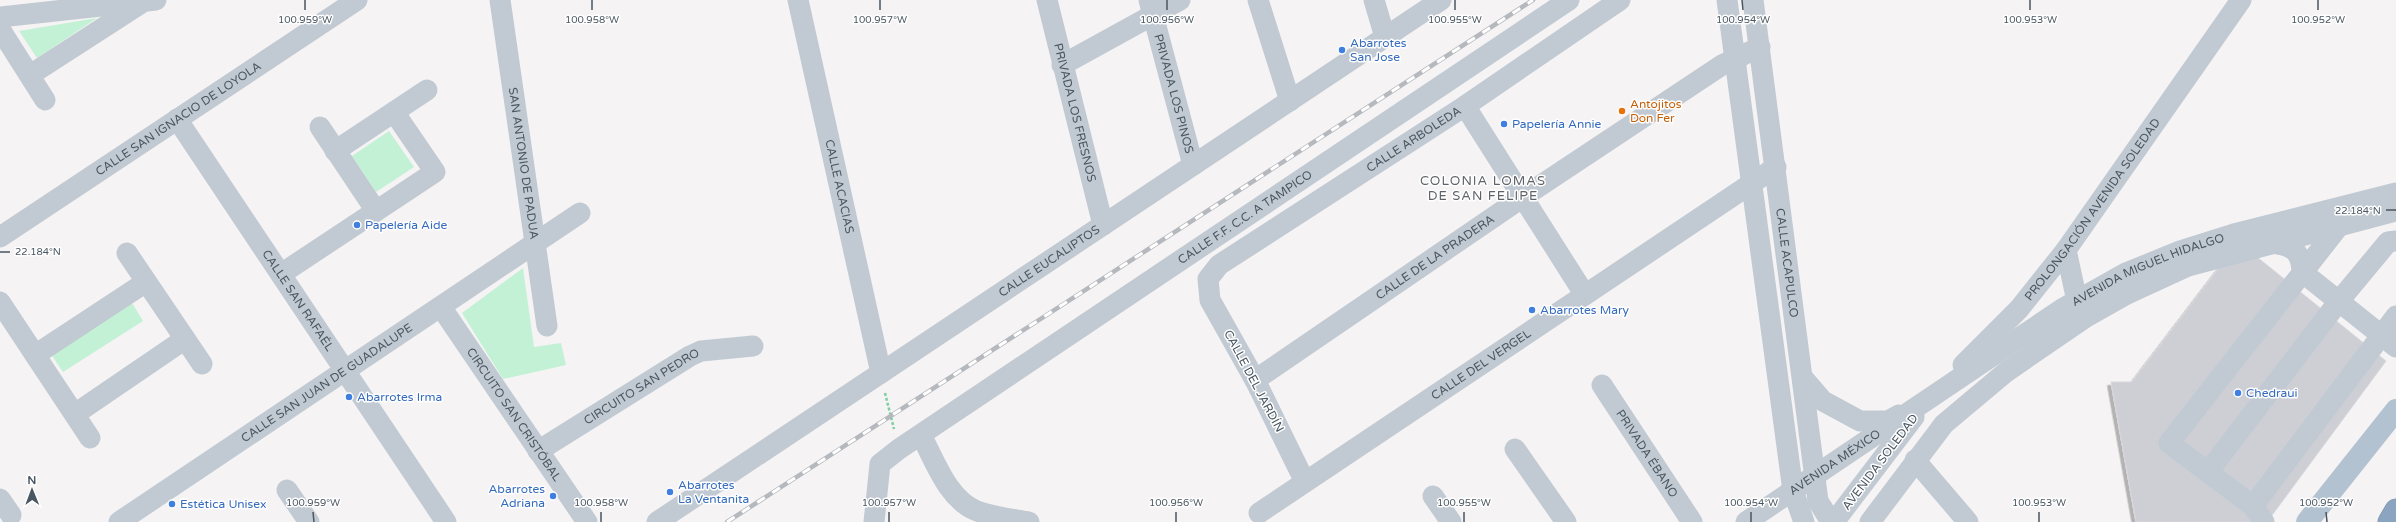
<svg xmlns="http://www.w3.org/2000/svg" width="2396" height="522" font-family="'Varela Round',sans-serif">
<defs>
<filter id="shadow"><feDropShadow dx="-3.5" dy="3.5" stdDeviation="0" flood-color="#0004"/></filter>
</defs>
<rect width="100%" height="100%" fill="#f5f3f3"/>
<path fill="#c3f1d5" d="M 97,18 L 37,58 L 19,31 Z
M 389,131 L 414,167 L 376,192 L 352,156 Z
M 523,268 L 534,347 L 561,343 L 566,365 L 503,379 L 462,313 Z
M 132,303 L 143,321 L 63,372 L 51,354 Z"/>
<path fill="#cdcfd5" stroke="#d7d9de" filter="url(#shadow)" d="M 2257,257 L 2386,361 L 2267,522 L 2136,522 L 2111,382 L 2132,382 L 2222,264 Z"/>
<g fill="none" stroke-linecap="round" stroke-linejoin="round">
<defs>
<path id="highway" d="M 2389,522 L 2396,510"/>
</defs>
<use href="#highway" stroke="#7690ad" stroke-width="23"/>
<path stroke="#7ad0a6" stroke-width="2.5" stroke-dasharray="3 2" stroke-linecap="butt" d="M 885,393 L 894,429"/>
<g stroke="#c1cad2" stroke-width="21">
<path id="s1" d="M 500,0 L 547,326"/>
<path id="s2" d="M 798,0 L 881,373"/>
<path id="s3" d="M 1047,0 L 1103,225"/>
<path id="s4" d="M 1149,0 L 1193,165"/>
<path d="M 1258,0 L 1290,101"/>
<path d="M 1374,0 L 1385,37"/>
<path d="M 1727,0 L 1793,491 L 1804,522"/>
<path id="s5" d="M 1753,0 L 1815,478 L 1818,501 L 1831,522"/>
<path d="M 0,17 L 156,0"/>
<path d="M 0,29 L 45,100"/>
<path d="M 1062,65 L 1180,0"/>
<path d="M 30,75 L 140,4"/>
<path d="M 1465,106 L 1585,295"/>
<path id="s6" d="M 177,119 L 446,522"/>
<path d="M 320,127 L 376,211"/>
<path d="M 335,151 L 427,90"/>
<path id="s7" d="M 0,237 L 357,0"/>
<path d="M 2273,243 C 2293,246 2301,251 2302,272 L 2396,347"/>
<path d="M 2066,250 L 2077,301"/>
<path d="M 127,253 L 202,364"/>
<path d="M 281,274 L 435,172 L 394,112"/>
<path d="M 0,302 L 90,438"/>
<path id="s8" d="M 441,307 L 587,522"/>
<path d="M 35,355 L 146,282"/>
<path id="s9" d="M 1963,365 L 2019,309 L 2066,250 L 2241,0"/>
<path d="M 1804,379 L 1823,401 L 1860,421 L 1888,421 L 1899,415"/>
<path id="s10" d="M 1255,380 L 1523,197 L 1722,65 L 1760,47"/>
<path id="s11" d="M 1602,385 L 1692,522"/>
<path d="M 75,414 L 185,339"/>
<path d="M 921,435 C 935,461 948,500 977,511 C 993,517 1012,519 1029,522"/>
<path d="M 1515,449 L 1566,522"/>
<path id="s12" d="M 538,451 L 690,356 L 701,351 L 753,346"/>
<path d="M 1915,460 L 1968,522"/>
<path d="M 2208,472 L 2339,301 L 2388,242 L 2396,241"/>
<path id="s13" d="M 1305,482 L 1255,380 L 1210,300 L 1208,279 L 1219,265 L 1465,106 L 1620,0"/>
<path d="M 287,490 L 309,522"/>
<path d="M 1433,496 L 1451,522"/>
<path d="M 0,499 L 11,515"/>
<path d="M 2253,506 L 2169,443 L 2339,226"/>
<path id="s14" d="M 1259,513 L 1776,167"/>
<path id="s15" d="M 119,522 L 580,213"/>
<path id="s16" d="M 657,522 L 1441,0"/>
<path id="s17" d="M 874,522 L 880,464 L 899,449 L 1569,0"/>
<path id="s18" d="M 1746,522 L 2062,309 L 2126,273 L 2180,251 L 2234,234 L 2396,193"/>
<path d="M 1834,522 L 1914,417"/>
<path d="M 1870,522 L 1944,424 L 2006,372 L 2086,317 L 2125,295 L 2188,266 L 2396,211"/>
<path d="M 2264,522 L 2253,506 L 2396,316"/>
</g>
<path stroke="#b3c2d1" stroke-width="22" d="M 2307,522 L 2396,410"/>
<use href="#highway" stroke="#8ba5c1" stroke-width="22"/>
<defs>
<path id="rail" d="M 727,522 L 1533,0"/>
</defs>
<use href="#rail" stroke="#b5b8bd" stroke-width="4.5"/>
<use href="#rail" stroke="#fff" stroke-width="3" stroke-dasharray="9" stroke-linecap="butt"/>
</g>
<path fill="none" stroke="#4a5661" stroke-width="1.5" d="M 305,0 L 305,10M 592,0 L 592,10M 880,0 L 880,10M 1167,0 L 1167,10M 1455,0 L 1455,10M 1742,0 L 1743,10M 2030,0 L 2030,10M 2318,0 L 2318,10M 2386,210 L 2396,210M 0,252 L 10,252M 313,512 L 314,522M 601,512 L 601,522M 889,512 L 889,522M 1176,512 L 1176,522M 1464,512 L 1464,522M 1751,512 L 1751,522M 2039,512 L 2039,522M 2326,512 L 2327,522"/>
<g fill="#3f7fe0" stroke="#fff" stroke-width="1.5">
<circle cx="1342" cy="50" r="4"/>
<circle cx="1504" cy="124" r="4"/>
<circle cx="357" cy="225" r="4"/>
<circle cx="1532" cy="310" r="4"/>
<circle cx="2238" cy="393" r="4"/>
<circle cx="349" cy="397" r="4"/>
<circle cx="670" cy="492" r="4"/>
<circle cx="553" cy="496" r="4"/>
<circle cx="172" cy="504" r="4"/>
</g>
<circle fill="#e8710a" stroke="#fff" stroke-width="1.5" cx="1622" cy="111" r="4"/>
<g text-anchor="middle" stroke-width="3" stroke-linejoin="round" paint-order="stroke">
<g font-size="12" fill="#366cbe" stroke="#fff" text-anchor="start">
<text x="1350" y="47">Abarrotes<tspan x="1350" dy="14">San Jose</tspan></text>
<text x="1512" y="128">Papelería Annie</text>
<text x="365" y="229">Papelería Aide</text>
<text x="1540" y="314">Abarrotes Mary</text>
<text x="2246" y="397">Chedraui</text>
<text x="357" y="401">Abarrotes Irma</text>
<text x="678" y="489">Abarrotes<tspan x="678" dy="14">La Ventanita</tspan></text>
<text x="545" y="493" text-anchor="end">Abarrotes<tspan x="545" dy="14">Adriana</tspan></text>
<text x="180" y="508">Estética Unisex</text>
</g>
<g font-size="12" fill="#4a5661" stroke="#fff">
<text dy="4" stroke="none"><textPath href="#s4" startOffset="97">PRIVADA LOS PINOS</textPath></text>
<text dy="4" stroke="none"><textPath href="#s3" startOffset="116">PRIVADA LOS FRESNOS</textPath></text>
<text dy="4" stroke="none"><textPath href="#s7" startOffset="214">CALLE SAN IGNACIO DE LOYOLA</textPath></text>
<text dy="4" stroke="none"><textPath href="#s13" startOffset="476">CALLE ARBOLEDA</textPath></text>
<text dy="4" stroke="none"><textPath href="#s1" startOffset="165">SAN ANTONIO DE PADUA</textPath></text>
<text dy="4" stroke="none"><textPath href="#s2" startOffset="191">CALLE ACACIAS</textPath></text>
<text dy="4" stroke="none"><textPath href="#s9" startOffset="203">PROLONGACIÓN AVENIDA SOLEDAD</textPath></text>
<text dy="4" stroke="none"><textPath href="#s17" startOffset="499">CALLE F.F. C.C. A TAMPICO</textPath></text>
<text dy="4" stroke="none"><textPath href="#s10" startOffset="218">CALLE DE LA PRADERA</textPath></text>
<text dy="4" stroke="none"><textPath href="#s16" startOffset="471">CALLE EUCALIPTOS</textPath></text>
<text dy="4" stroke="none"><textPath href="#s5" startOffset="265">CALLE ACAPULCO</textPath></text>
<text dy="4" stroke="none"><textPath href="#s18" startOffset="476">AVENIDA MIGUEL HIDALGO</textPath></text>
<text dy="4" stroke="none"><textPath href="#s6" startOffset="218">CALLE SAN RAFAÉL</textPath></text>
<text dy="4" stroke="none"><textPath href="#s14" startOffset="267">CALLE DEL VERGEL</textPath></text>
<text transform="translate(1254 381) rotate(62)" y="4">CALLE DEL JARDÍN</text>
<text dy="4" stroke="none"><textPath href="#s15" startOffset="250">CALLE SAN JUAN DE GUADALUPE</textPath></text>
<text dy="4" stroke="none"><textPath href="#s12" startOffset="122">CIRCUITO SAN PEDRO</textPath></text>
<text dy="4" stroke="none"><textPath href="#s8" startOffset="130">CIRCUITO SAN CRISTÓBAL</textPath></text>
<text dy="4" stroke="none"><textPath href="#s11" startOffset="82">PRIVADA ÉBANO</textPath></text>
<text transform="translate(1880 462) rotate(-53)" y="4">AVENIDA SOLEDAD</text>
<text dy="4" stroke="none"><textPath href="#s18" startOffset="107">AVENIDA MÉXICO</textPath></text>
</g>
<g font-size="12" fill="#c56008" stroke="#fff" text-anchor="start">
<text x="1630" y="108">Antojitos<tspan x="1630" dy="14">Don Fer</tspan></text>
</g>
<g font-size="13" letter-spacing="1" fill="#5f6368" stroke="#fff">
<text x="1483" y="185">COLONIA LOMAS<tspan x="1483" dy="15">DE SAN FELIPE</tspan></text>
</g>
</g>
<g font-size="10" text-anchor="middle" fill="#4a5661" stroke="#fff" stroke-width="3" stroke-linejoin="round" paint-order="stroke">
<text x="305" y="23">100.959°W</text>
<text x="592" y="23">100.958°W</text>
<text x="880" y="23">100.957°W</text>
<text x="1167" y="23">100.956°W</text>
<text x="1455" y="23">100.955°W</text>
<text x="1743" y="23">100.954°W</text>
<text x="2030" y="23">100.953°W</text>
<text x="2318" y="23">100.952°W</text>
<text x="2358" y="214">22.184°N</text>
<text x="38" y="255">22.184°N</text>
<text x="313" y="506">100.959°W</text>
<text x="601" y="506">100.958°W</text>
<text x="889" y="506">100.957°W</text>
<text x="1176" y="506">100.956°W</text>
<text x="1464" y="506">100.955°W</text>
<text x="1751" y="506">100.954°W</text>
<text x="2039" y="506">100.953°W</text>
<text x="2326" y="506">100.952°W</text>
</g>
<g transform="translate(32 490) rotate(359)" stroke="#ffffff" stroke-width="3" paint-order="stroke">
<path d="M0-3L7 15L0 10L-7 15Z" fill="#4a5661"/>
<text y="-6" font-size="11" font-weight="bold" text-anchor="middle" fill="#4a5661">N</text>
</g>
</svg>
